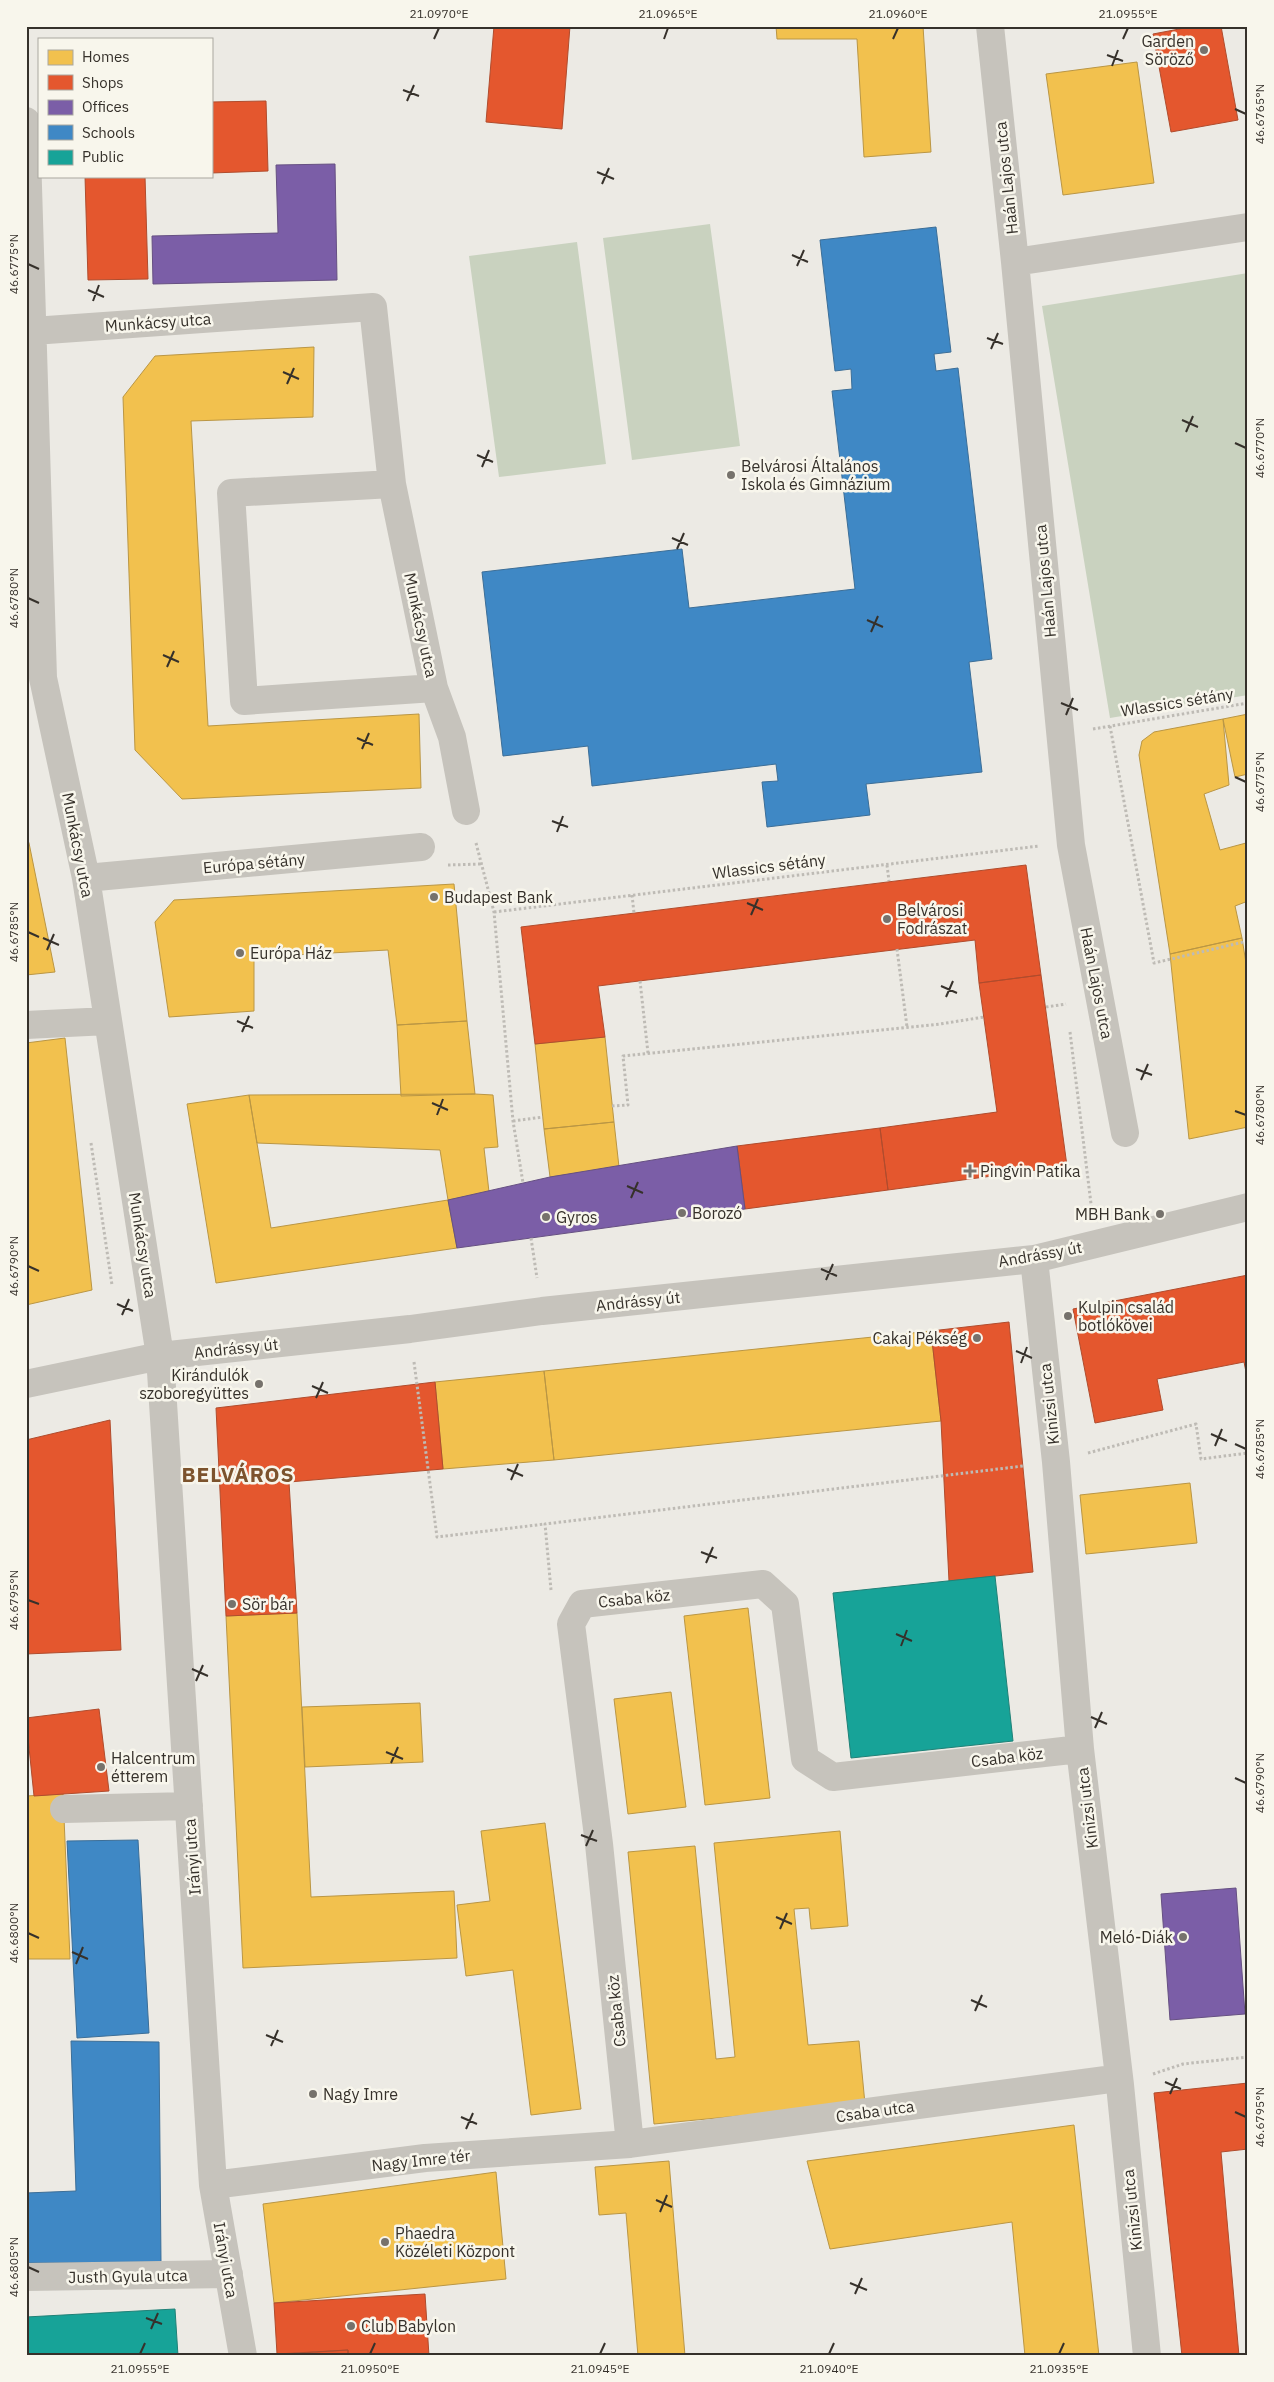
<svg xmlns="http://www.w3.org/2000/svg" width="1274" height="2382" font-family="'IBM Plex Sans',sans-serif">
<rect width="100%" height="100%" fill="#eceae4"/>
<path fill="#c9d2bf" d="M 710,224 L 740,446 L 632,460 L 603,238 Z
M 577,242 L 606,464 L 499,477 L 469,256 Z
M 1248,273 L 1248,695 L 1110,718 L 1042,306 Z"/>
<path fill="#f2c14e" stroke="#ba9644" d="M 776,26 L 923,26 L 931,152 L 864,157 L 857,39 L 777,39 Z
M 1137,62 L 1154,183 L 1063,195 L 1046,74 Z
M 314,347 L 313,417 L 191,421 L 208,726 L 419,714 L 421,788 L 182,799 L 135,750 L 123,397 L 155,356 Z
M 1248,714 L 1248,774 L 1235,777 L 1223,719 Z
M 1223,719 L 1229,785 L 1204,794 L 1220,850 L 1246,843 L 1248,851 L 1248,901 L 1235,906 L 1242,938 L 1170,954 L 1139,755 L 1142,741 L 1154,732 Z
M 26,836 L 29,843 L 55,972 L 26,975 Z
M 454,884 L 467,1021 L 397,1025 L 388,950 L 254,957 L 254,1011 L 169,1017 L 155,922 L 174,900 Z
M 1242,938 L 1248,976 L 1248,1127 L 1189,1139 L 1170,954 Z
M 467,1021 L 475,1094 L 401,1096 L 397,1025 Z
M 605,1037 L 614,1122 L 544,1129 L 535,1044 Z
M 65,1038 L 92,1290 L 26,1305 L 26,1043 Z
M 475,1094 L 493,1095 L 498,1147 L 484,1148 L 489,1192 L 448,1200 L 440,1150 L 257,1143 L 249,1095 Z
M 249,1095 L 271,1228 L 448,1200 L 457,1248 L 216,1283 L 187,1104 Z
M 614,1122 L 619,1167 L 550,1177 L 544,1129 Z
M 931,1331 L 941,1421 L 554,1460 L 544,1371 Z
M 544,1371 L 554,1460 L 443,1469 L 435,1382 Z
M 1190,1483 L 1197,1543 L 1086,1554 L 1080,1495 Z
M 748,1608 L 770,1798 L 705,1805 L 684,1616 Z
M 297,1613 L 311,1897 L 454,1891 L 457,1958 L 243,1968 L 226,1616 Z
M 671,1692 L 686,1807 L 628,1814 L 614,1699 Z
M 420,1703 L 423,1762 L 305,1767 L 302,1707 Z
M 63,1794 L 70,1959 L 26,1959 L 26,1796 Z
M 545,1823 L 581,2109 L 531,2115 L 513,1970 L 466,1976 L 457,1905 L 490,1901 L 481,1831 Z
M 840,1831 L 848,1926 L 811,1929 L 809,1908 L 794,1909 L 808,2045 L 859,2041 L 865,2104 L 654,2124 L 628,1852 L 695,1846 L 716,2059 L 735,2057 L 714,1843 Z
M 1074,2125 L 1099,2356 L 1025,2356 L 1012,2222 L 830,2249 L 807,2161 Z
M 669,2161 L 685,2356 L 638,2356 L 626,2213 L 599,2215 L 595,2167 Z
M 496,2172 L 506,2279 L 274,2303 L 263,2204 Z"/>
<path fill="#e4572e" stroke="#b04c2d" d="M 494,26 L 570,26 L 562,129 L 486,122 Z
M 1195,26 L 1221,26 L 1238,120 L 1171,132 L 1153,34 Z
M 266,101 L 268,171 L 211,173 L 211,102 Z
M 85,176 L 145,176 L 148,279 L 88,280 Z
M 1026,865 L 1041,975 L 979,983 L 975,940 L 598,986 L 605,1037 L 535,1044 L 521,927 Z
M 1041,975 L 1067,1166 L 888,1190 L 880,1128 L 997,1112 L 979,983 Z
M 880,1128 L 888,1190 L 745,1209 L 737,1146 Z
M 1248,1275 L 1248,1382 L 1244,1362 L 1157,1379 L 1163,1410 L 1095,1423 L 1073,1309 Z
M 1009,1322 L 1033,1572 L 949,1581 L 941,1421 L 931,1331 Z
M 435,1382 L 443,1469 L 289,1482 L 297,1613 L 226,1616 L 216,1408 Z
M 110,1420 L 121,1650 L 26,1654 L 26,1440 Z
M 99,1709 L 109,1791 L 34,1796 L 26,1718 Z
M 1248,2083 L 1248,2149 L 1221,2152 L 1239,2356 L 1182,2356 L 1154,2093 Z
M 425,2294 L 429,2356 L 348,2356 L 348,2350 L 277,2354 L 274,2303 Z
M 348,2350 L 348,2356 L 285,2356 L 285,2354 Z"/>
<path fill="#7b5ea7" stroke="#665082" d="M 335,164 L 337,280 L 153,284 L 152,236 L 278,233 L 276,165 Z
M 737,1146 L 745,1209 L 457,1248 L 448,1200 L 550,1177 Z
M 1236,1888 L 1245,2014 L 1170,2020 L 1161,1894 Z"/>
<path fill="#3f88c5" stroke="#3c6e97" d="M 936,227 L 951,352 L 934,354 L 936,371 L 958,368 L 992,659 L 969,662 L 982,772 L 866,784 L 870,815 L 767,827 L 762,782 L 778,781 L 776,764 L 592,786 L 588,746 L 503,756 L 482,572 L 682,549 L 689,608 L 855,589 L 832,391 L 852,389 L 851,369 L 835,371 L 820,240 Z
M 138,1840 L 149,2033 L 77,2038 L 67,1841 Z
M 71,2041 L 159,2042 L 161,2262 L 26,2263 L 26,2193 L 76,2191 Z"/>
<path fill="#17a398" stroke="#208177" d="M 995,1576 L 1013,1741 L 851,1758 L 833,1593 Z
M 175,2309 L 178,2356 L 26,2356 L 26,2317 Z"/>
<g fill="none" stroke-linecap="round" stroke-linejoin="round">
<path stroke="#bebbb5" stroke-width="3" stroke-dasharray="2.5 2.5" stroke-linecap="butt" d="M 1110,726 L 1154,963 L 1248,941
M 1093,729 L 1248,703
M 476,843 L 494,912 L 513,1121 L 523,1183
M 448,865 L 482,864
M 887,865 L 889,881
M 632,895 L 634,913
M 494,912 L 1039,846
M 897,949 L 907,1027
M 640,981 L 648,1053
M 1046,1007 L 1066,1004
M 1070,1032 L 1092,1212
M 612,1106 L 628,1105 L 623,1056 L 940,1024 L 984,1017
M 513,1121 L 543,1117
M 91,1143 L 112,1285
M 531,1238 L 537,1278
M 414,1362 L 437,1537 L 545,1524
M 1088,1453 L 1196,1424 L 1201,1459 L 1248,1453
M 551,1590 L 545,1524 L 1023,1466
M 1153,2074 L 1183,2064 L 1248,2057"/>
<path stroke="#c6c3bc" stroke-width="28" d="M 990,26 L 1015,262 L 1071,845 L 1125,1133
M 26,121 L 43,678 L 86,878 L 160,1356 L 213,2185 L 243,2356
M 1015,262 L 1248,227
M 33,331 L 373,307 L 392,484 L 231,493 L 244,701 L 434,688 L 392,484
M 434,688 L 452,737 L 466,811
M 86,878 L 421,847
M 26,1025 L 108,1021
M 1034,1259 L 1056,1462 L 1080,1749 L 1120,2085 L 1147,2356
M 26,1384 L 160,1356 L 410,1329 L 542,1311 L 1034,1259 L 1248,1207
M 64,1809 L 189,1806
M 630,2144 L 599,1844 L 571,1624 L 582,1604 L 763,1584 L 785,1604 L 805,1759 L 833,1777 L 1080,1749
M 213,2185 L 425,2158 L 630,2144 L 1119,2078
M 26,2277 L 229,2274"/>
</g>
<path fill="none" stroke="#36312b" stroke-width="2" d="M 434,39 L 439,28M 664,39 L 668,28M 893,39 L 898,28M 1123,39 L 1128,28M 1107,55 L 1123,61M 1112,66 L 1118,50M 403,90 L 419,96M 407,101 L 414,85M 1235,109 L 1246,114M 597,172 L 614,179M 602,184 L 609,168M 792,255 L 808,262M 28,264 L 39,269M 797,266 L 804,250M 88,290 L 104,297M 93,301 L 99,285M 987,338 L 1003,344M 991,349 L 998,333M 283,372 L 299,379M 287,384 L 294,368M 1182,420 L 1198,427M 1186,432 L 1193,416M 1235,443 L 1246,448M 477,455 L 493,462M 482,467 L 489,450M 672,538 L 688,545M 677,549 L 684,533M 28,598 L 39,603M 867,620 L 883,627M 871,632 L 878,616M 163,655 L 179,662M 167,667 L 174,651M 1061,703 L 1078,710M 1066,715 L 1073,698M 357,738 L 373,745M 362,749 L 369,733M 1235,777 L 1246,782M 552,821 L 568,827M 557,832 L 563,816M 747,903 L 763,910M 751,915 L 758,899M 28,932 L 39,937M 43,938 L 59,945M 47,950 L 54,934M 941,986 L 957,993M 946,997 L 953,981M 237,1021 L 253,1028M 242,1032 L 249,1016M 1136,1069 L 1152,1075M 1141,1080 L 1148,1064M 432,1103 L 448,1110M 1235,1111 L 1246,1115M 437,1115 L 443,1099M 627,1186 L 643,1193M 631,1198 L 638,1182M 28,1266 L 39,1271M 821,1269 L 837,1276M 826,1280 L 833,1264M 117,1304 L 133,1311M 122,1315 L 129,1299M 1016,1351 L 1032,1358M 1021,1363 L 1027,1347M 312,1386 L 328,1393M 316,1398 L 323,1382M 1211,1434 L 1227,1441M 1235,1444 L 1246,1449M 1215,1446 L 1222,1429M 507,1469 L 523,1476M 511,1480 L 518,1464M 701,1552 L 717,1558M 706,1563 L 713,1547M 28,1600 L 39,1604M 896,1634 L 912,1641M 901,1646 L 907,1630M 192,1669 L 208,1676M 196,1681 L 203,1665M 1091,1717 L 1107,1724M 1095,1728 L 1102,1712M 386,1752 L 403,1759M 391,1763 L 398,1747M 1235,1778 L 1246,1783M 581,1835 L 597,1841M 586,1846 L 593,1830M 776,1917 L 792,1924M 780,1929 L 787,1913M 28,1933 L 39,1938M 72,1952 L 88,1959M 76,1964 L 83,1947M 971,2000 L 987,2007M 975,2011 L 982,1995M 266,2035 L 283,2042M 271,2046 L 278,2030M 1165,2082 L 1181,2089M 1170,2094 L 1177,2078M 1235,2112 L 1246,2117M 461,2117 L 477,2124M 466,2129 L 473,2113M 656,2200 L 672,2207M 660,2212 L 667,2195M 28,2267 L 39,2272M 850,2283 L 867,2290M 855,2294 L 862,2278M 146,2318 L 162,2324M 151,2329 L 158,2313M 140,2354 L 145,2343M 370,2354 L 375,2343M 600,2354 L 605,2343M 829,2354 L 834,2343M 1059,2354 L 1064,2343"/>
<g fill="#76726c" stroke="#f8f6ec" stroke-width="2">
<circle cx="1204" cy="50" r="5"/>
<circle cx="731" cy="475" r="5"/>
<circle cx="434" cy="897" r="5"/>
<circle cx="887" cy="919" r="5"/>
<circle cx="240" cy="953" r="5"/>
<path d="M967.5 1163.5h5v5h5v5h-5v5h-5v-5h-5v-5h5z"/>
<circle cx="682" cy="1213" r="5"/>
<circle cx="1160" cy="1214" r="5"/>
<circle cx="546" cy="1217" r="5"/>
<circle cx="1068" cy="1316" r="5"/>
<circle cx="977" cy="1338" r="5"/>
<circle cx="259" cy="1384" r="5"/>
<circle cx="232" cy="1604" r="5"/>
<circle cx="101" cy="1767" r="5"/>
<circle cx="1183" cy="1937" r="5"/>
<circle cx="313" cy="2094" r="5"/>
<circle cx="385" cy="2242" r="5"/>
<circle cx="351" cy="2326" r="5"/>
</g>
<g text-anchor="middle" stroke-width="5" stroke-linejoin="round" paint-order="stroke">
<g font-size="16" fill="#36312b" stroke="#f8f6ec" text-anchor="start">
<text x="1194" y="47" text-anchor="end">Garden<tspan x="1194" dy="18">Söröző</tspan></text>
<text x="741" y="472">Belvárosi Általános<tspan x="741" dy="18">Iskola és Gimnázium</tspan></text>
<text x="444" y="903">Budapest Bank</text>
<text x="897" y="916">Belvárosi<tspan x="897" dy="18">Fodrászat</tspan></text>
<text x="250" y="959">Európa Ház</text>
<text x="980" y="1177">Pingvin Patika</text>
<text x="692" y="1219">Borozó</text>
<text x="1150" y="1220" text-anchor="end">MBH Bank</text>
<text x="556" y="1223">Gyros</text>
<text x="1078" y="1313">Kulpin család<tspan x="1078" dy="18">botlókövei</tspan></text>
<text x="967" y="1344" text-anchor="end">Cakaj Pékség</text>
<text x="249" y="1381" text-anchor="end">Kirándulók<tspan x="249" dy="18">szoboregyüttes</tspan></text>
<text x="242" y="1610">Sör bár</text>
<text x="111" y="1764">Halcentrum<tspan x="111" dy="18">étterem</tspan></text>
<text x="1173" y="1943" text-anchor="end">Meló-Diák</text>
<text x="323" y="2100">Nagy Imre</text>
<text x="395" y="2239">Phaedra<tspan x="395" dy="18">Közéleti Központ</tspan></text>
<text x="361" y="2332">Club Babylon</text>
</g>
<g font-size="16" fill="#36312b" stroke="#f8f6ec">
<text transform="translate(1006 178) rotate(-96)" y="6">Haán Lajos utca</text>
<text transform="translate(158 322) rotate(-4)" y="6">Munkácsy utca</text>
<text transform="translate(1045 581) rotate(-95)" y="6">Haán Lajos utca</text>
<text transform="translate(421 625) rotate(78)" y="6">Munkácsy utca</text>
<text transform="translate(1177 702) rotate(-9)" y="6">Wlassics sétány</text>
<text transform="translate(78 845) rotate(79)" y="6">Munkácsy utca</text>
<text transform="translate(254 863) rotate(-5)" y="6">Európa sétány</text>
<text transform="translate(769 866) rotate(-7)" y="6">Wlassics sétány</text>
<text transform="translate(1097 983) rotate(79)" y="6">Haán Lajos utca</text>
<text transform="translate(143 1245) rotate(81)" y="6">Munkácsy utca</text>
<text transform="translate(1040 1254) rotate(-10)" y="6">Andrássy út</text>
<text transform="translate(638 1301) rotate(-6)" y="6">Andrássy út</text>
<text transform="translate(236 1348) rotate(-6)" y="6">Andrássy út</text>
<text transform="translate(1049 1404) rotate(-96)" y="6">Kinizsi utca</text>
<text transform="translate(634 1598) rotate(-6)" y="6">Csaba köz</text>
<text transform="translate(1007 1757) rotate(-7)" y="6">Csaba köz</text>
<text transform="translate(1087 1808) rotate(-97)" y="6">Kinizsi utca</text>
<text transform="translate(192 1857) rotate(-94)" y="6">Irányi utca</text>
<text transform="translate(616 2011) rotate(-96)" y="6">Csaba köz</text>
<text transform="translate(875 2111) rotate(-8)" y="6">Csaba utca</text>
<text transform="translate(421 2160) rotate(-6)" y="6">Nagy Imre tér</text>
<text transform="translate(1132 2210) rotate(-96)" y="6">Kinizsi utca</text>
<text transform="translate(226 2260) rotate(80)" y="6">Irányi utca</text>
<text transform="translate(128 2276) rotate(-1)" y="6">Justh Gyula utca</text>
</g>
<g font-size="21" font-weight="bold" letter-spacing="1" fill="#7c532d" stroke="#f8f6ec">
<text x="238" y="1482">BELVÁROS</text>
</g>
</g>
<rect width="1274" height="2382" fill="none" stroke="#f8f6ec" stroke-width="55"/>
<rect x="38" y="38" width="175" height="140" fill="#f8f6ec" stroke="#aaa79f"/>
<rect x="48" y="50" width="25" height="15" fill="#f2c14e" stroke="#aaa79f"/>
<text x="82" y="62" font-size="15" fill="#36312b">Homes</text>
<rect x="48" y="75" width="25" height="15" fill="#e4572e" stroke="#aaa79f"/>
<text x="82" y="88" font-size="15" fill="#36312b">Shops</text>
<rect x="48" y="100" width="25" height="15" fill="#7b5ea7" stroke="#aaa79f"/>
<text x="82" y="112" font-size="15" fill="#36312b">Offices</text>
<rect x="48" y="125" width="25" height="15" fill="#3f88c5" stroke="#aaa79f"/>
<text x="82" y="138" font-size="15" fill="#36312b">Schools</text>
<rect x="48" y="150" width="25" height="15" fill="#17a398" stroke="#aaa79f"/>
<text x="82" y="162" font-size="15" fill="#36312b">Public</text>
<rect x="28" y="28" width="1218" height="2326" fill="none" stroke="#36312b" stroke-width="2"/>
<g font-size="12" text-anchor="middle" fill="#36312b">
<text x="439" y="18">21.0970°E</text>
<text x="668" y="18">21.0965°E</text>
<text x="898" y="18">21.0960°E</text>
<text x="1128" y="18">21.0955°E</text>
<text transform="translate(1260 114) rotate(-90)" y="4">46.6765°N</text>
<text transform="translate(14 264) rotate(-90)" y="4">46.6775°N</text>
<text transform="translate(1260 448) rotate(-90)" y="4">46.6770°N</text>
<text transform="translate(14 598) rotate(-90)" y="4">46.6780°N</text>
<text transform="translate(1260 782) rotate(-90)" y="4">46.6775°N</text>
<text transform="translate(14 932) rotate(-90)" y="4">46.6785°N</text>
<text transform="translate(1260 1115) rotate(-90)" y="4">46.6780°N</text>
<text transform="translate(14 1266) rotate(-90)" y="4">46.6790°N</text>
<text transform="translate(1260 1449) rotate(-90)" y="4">46.6785°N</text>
<text transform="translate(14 1600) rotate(-90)" y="4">46.6795°N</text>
<text transform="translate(1260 1783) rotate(-90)" y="4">46.6790°N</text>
<text transform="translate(14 1933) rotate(-90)" y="4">46.6800°N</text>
<text transform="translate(1260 2117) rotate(-90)" y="4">46.6795°N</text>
<text transform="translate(14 2267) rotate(-90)" y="4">46.6805°N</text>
<text x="140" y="2373">21.0955°E</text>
<text x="370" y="2373">21.0950°E</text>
<text x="600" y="2373">21.0945°E</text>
<text x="829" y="2373">21.0940°E</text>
<text x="1059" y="2373">21.0935°E</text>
</g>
</svg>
